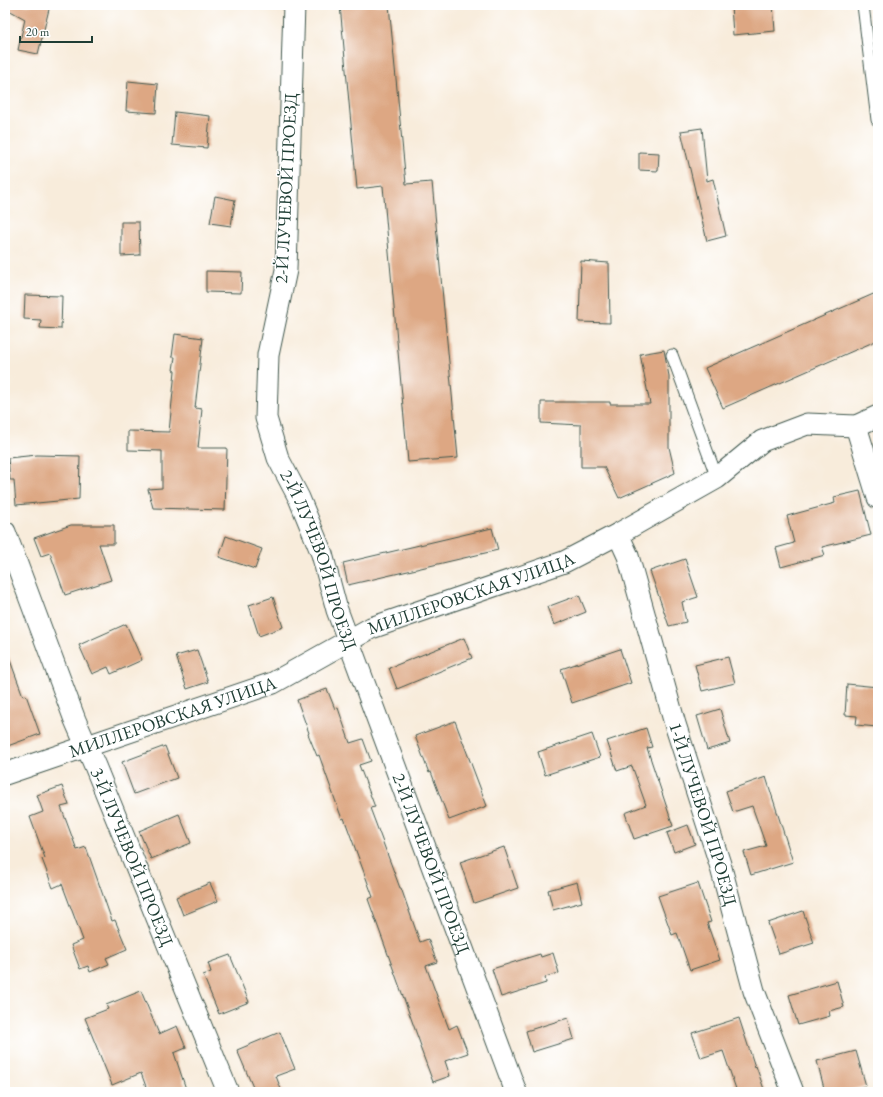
<svg xmlns="http://www.w3.org/2000/svg" width="883" height="1097" font-family="'EB Garamond',serif">
<rect width="100%" height="100%" fill="#fff"/>
<filter id="ink" filterUnits="userSpaceOnUse"><feTurbulence type="fractalNoise" baseFrequency=".025" numOctaves="2"/><feDisplacementMap in="SourceGraphic" scale="8" xChannelSelector="R" yChannelSelector="G"/><feConvolveMatrix kernelMatrix="1 2 1 2 8 2 1 2 1" color-interpolation-filters="sRGB"/></filter>
<filter id="wash" filterUnits="userSpaceOnUse"><feTurbulence type="fractalNoise" baseFrequency=".012" numOctaves="4" result="noise"/><feDisplacementMap in="SourceGraphic" scale="16" xChannelSelector="R" yChannelSelector="G"/><feGaussianBlur stdDeviation="0.9" result="paint"/><feColorMatrix in="noise" values="0 0 0 0 0 0 0 0 0 0 0 0 0 0 0 0 0 1.4 0 .05"/><feComposite in="paint" operator="in"/></filter>
<g filter="url(#wash)">
<rect width="100%" height="100%" fill="#f8ecdb"/>
<g id="blocks">
<path fill="#dda783" d="M 5,5 L 50,5 L 38,54 L 18,50 L 25,19 L 5,8 Z
M 340,5 L 389,5 L 406,184 L 432,182 L 458,458 L 408,462 L 383,186 L 357,189 Z
M 731,5 L 773,5 L 775,31 L 733,35 Z
M 128,81 L 158,84 L 156,113 L 126,111 Z
M 175,112 L 210,116 L 207,148 L 172,145 Z
M 702,128 L 707,181 L 713,179 L 726,236 L 707,241 L 681,131 Z
M 639,152 L 659,153 L 658,171 L 639,170 Z
M 215,196 L 235,200 L 231,226 L 210,223 Z
M 121,222 L 139,222 L 140,255 L 121,256 Z
M 581,261 L 609,263 L 610,323 L 579,322 Z
M 206,271 L 242,272 L 241,293 L 206,292 Z
M 878,292 L 878,340 L 723,408 L 705,368 Z
M 25,295 L 62,296 L 61,329 L 40,328 L 41,320 L 24,319 Z
M 175,334 L 203,338 L 195,408 L 202,409 L 198,448 L 227,448 L 225,510 L 153,508 L 148,489 L 162,488 L 162,451 L 128,450 L 128,431 L 169,432 L 175,371 L 173,370 L 175,357 L 172,357 Z
M 664,350 L 669,376 L 669,447 L 675,473 L 619,498 L 604,467 L 581,467 L 581,425 L 541,423 L 541,402 L 610,402 L 610,404 L 650,404 L 640,354 Z
M 37,455 L 80,456 L 79,499 L 16,505 L 14,480 L 10,480 L 8,458 Z
M 860,491 L 871,535 L 822,547 L 825,555 L 781,567 L 776,548 L 794,543 L 787,516 L 835,503 L 834,497 Z
M 71,525 L 114,525 L 114,544 L 99,544 L 111,580 L 65,595 L 50,553 L 41,556 L 34,538 Z
M 492,528 L 498,550 L 348,585 L 343,563 Z
M 226,536 L 262,549 L 255,569 L 219,557 Z
M 685,559 L 698,597 L 682,602 L 686,622 L 669,626 L 650,571 Z
M 579,595 L 586,612 L 554,625 L 547,607 Z
M 273,597 L 283,627 L 259,636 L 249,605 Z
M 126,624 L 142,660 L 111,674 L 108,667 L 92,674 L 79,645 Z
M 464,638 L 472,658 L 397,689 L 389,668 Z
M 620,649 L 631,683 L 572,703 L 561,669 Z
M 197,650 L 208,682 L 187,689 L 176,656 Z
M 5,652 L 7,652 L 23,696 L 26,695 L 40,734 L 5,747 Z
M 728,657 L 735,683 L 702,691 L 695,665 Z
M 847,684 L 878,687 L 877,727 L 856,725 L 857,716 L 845,715 Z
M 327,689 L 335,709 L 338,708 L 350,743 L 363,739 L 371,761 L 359,765 L 375,807 L 370,808 L 400,888 L 401,888 L 420,942 L 428,939 L 437,962 L 426,966 L 449,1029 L 457,1025 L 468,1053 L 445,1061 L 450,1076 L 433,1082 L 420,1047 L 421,1046 L 368,899 L 373,897 L 344,818 L 342,819 L 319,755 L 317,756 L 308,734 L 309,733 L 297,700 Z
M 720,709 L 730,743 L 707,750 L 697,716 Z
M 455,721 L 487,806 L 449,820 L 431,772 L 429,773 L 415,736 Z
M 646,728 L 652,747 L 647,748 L 673,826 L 634,839 L 625,813 L 646,805 L 632,766 L 617,771 L 607,741 Z
M 592,734 L 600,757 L 545,775 L 538,752 Z
M 165,746 L 177,778 L 134,794 L 122,762 Z
M 766,777 L 793,862 L 751,875 L 744,852 L 766,846 L 752,806 L 733,812 L 726,791 Z
M 62,786 L 69,805 L 61,807 L 77,850 L 86,847 L 112,921 L 115,920 L 127,949 L 106,958 L 109,964 L 90,972 L 88,966 L 80,969 L 71,945 L 83,940 L 62,884 L 53,888 L 42,859 L 45,858 L 30,817 L 43,812 L 37,795 Z
M 179,814 L 191,843 L 151,859 L 139,831 Z
M 688,825 L 695,844 L 674,852 L 667,833 Z
M 504,847 L 518,888 L 474,903 L 460,862 Z
M 577,882 L 582,902 L 553,910 L 548,890 Z
M 210,883 L 218,901 L 183,915 L 176,897 Z
M 698,883 L 711,922 L 707,923 L 720,960 L 690,970 L 677,933 L 672,935 L 658,896 Z
M 803,911 L 814,943 L 779,954 L 768,923 Z
M 553,953 L 559,973 L 545,977 L 546,983 L 501,997 L 492,969 L 540,954 L 541,957 Z
M 230,955 L 249,1002 L 219,1014 L 203,975 L 211,972 L 208,963 Z
M 837,981 L 844,1007 L 829,1011 L 830,1016 L 798,1025 L 789,995 Z
M 141,991 L 159,1034 L 177,1026 L 186,1048 L 174,1053 L 187,1092 L 148,1092 L 141,1073 L 112,1085 L 85,1018 L 108,1009 L 106,1005 Z
M 568,1018 L 574,1039 L 532,1052 L 526,1031 Z
M 739,1018 L 755,1067 L 756,1066 L 765,1092 L 737,1092 L 723,1051 L 701,1058 L 692,1033 Z
M 280,1032 L 295,1069 L 276,1076 L 282,1092 L 255,1092 L 237,1050 Z
M 856,1051 L 866,1086 L 843,1092 L 825,1092 L 817,1061 Z"/>
</g>
</g>
<g filter="url(#ink)">
<use href="#blocks" fill-opacity="0" stroke="#40574d" stroke-width="1"/>
<g fill="none" stroke-linecap="round" stroke-linejoin="round">
<defs>
<path id="service" d="M 863,5 L 877,120
M 672,355 L 717,478"/>
<g id="minor">
<path id="s1" d="M 294,5 L 286,270 L 268,355 L 266,418 L 278,458 L 299,498 L 322,554 L 337,610 L 516,1092"/>
<path d="M 856,426 L 878,498"/>
<path id="s2" d="M 5,532 L 75,720 L 95,766 L 228,1092"/>
<path id="s3" d="M 618,534 L 628,556 L 675,724 L 720,864 L 754,991 L 793,1092"/>
<path id="s4" d="M 5,774 L 273,683 L 371,628 L 564,562 L 618,534 L 717,478 L 762,441 L 807,424 L 856,426 L 878,416"/>
</g>
</defs>
<use href="#service" stroke="#40574d" stroke-width="13"/>
<use href="#minor" stroke="#40574d" stroke-width="23"/>
<use href="#service" stroke="#fff" stroke-width="11"/>
<use href="#minor" stroke="#fff" stroke-width="21"/>
</g>
</g>
<g text-anchor="middle" stroke-width="3" stroke-linejoin="round" paint-order="stroke">
<g font-size="18" fill="#1f3d34" stroke="#fff">
<text transform="translate(286 188) rotate(-87)" y="6">2-Й ЛУЧЕВОЙ ПРОЕЗД</text>
<text dy="6" stroke="none"><textPath href="#s1" startOffset="567">2-Й ЛУЧЕВОЙ ПРОЕЗД</textPath></text>
<text dy="6" stroke="none"><textPath href="#s4" startOffset="501">МИЛЛЕРОВСКАЯ УЛИЦА</textPath></text>
<text dy="6" stroke="none"><textPath href="#s4" startOffset="177">МИЛЛЕРОВСКАЯ УЛИЦА</textPath></text>
<text dy="6" stroke="none"><textPath href="#s3" startOffset="293">1-Й ЛУЧЕВОЙ ПРОЕЗД</textPath></text>
<text dy="6" stroke="none"><textPath href="#s2" startOffset="349">3-Й ЛУЧЕВОЙ ПРОЕЗД</textPath></text>
<text dy="6" stroke="none"><textPath href="#s1" startOffset="891">2-Й ЛУЧЕВОЙ ПРОЕЗД</textPath></text>
</g>
</g>
<rect width="883" height="1097" fill="none" stroke="#fff" stroke-width="20"/>
<path d="M20 36v6h72v-6" fill="none" stroke="#1f3d34" stroke-width="2"/>
<text x="26" y="36" font-size="12" fill="#1f3d34" stroke="#ffffff" stroke-width="3" paint-order="stroke">20 m</text>
</svg>
